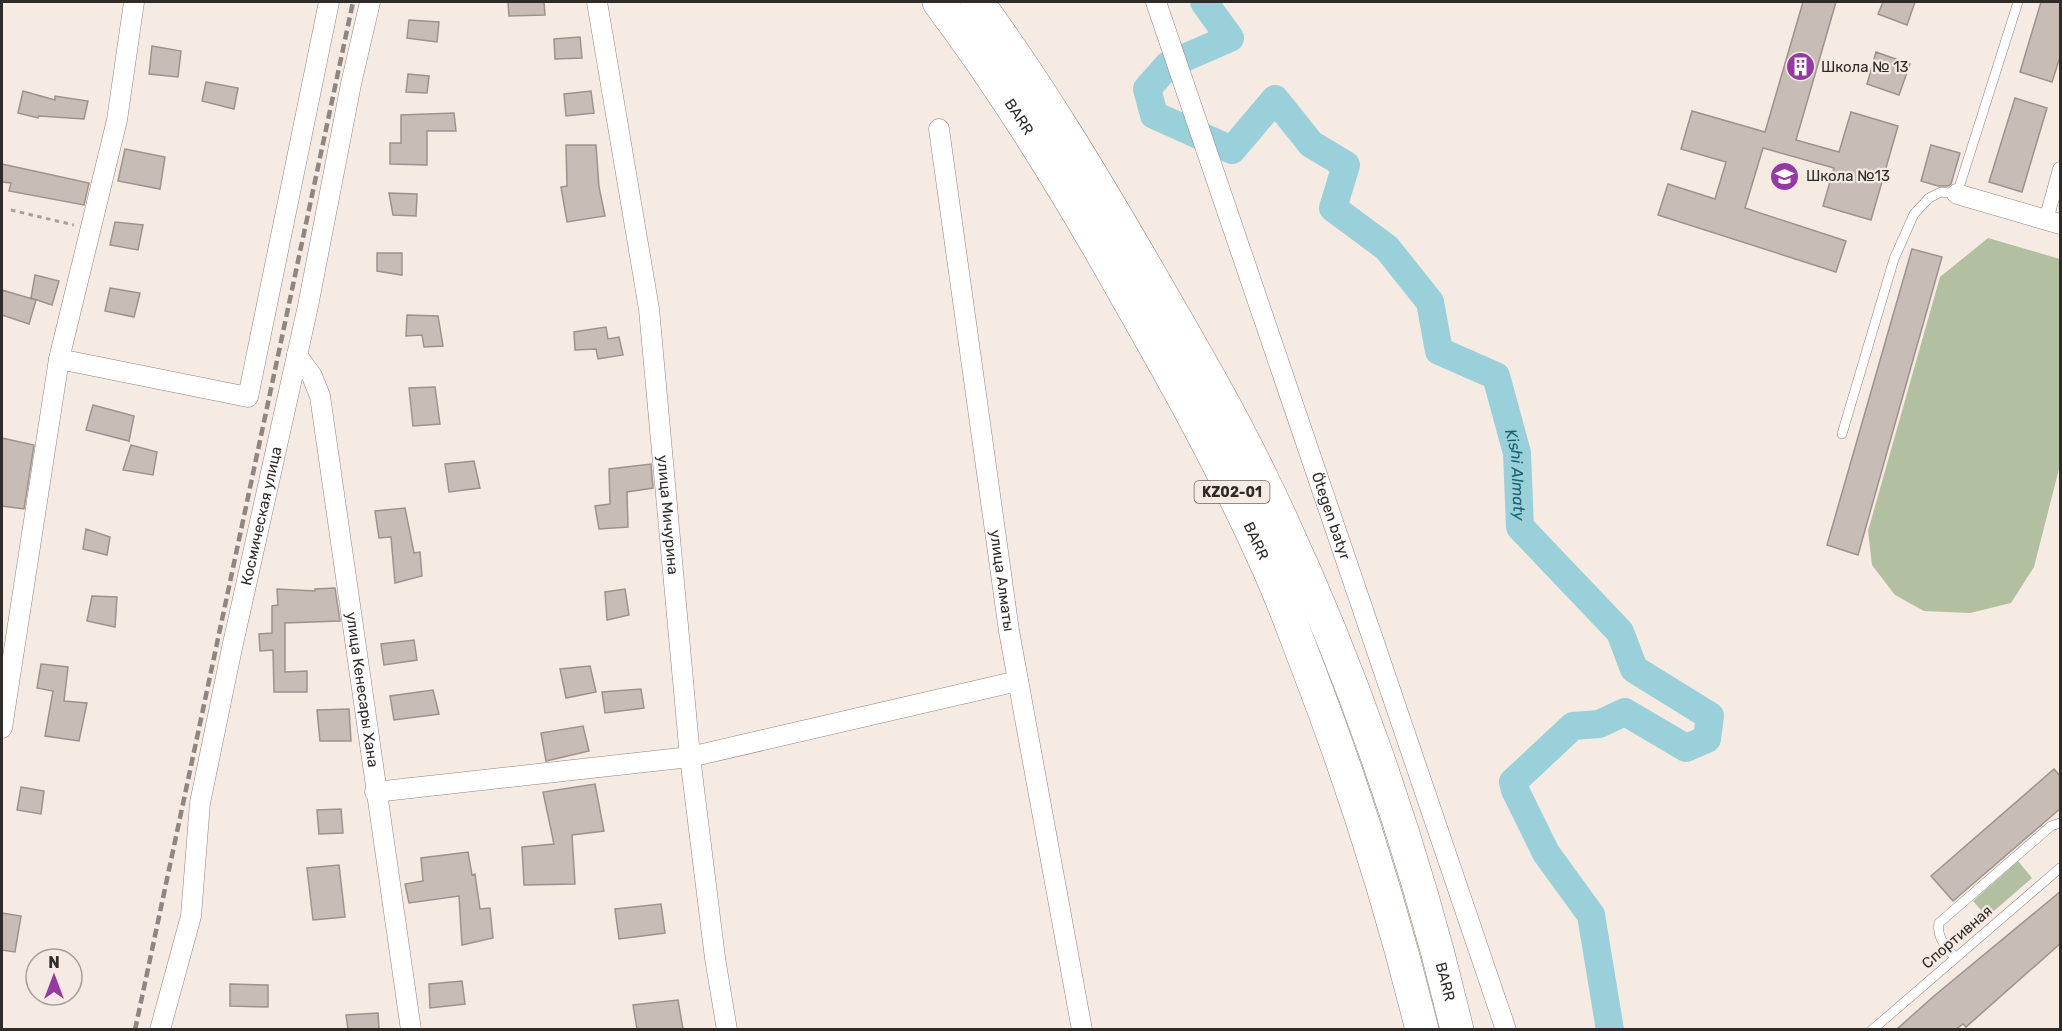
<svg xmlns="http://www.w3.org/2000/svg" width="2062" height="1031" font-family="Rubik,sans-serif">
<rect width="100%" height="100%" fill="#f5ebe3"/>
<path fill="#b2bfa1" d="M 1988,238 L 2060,259 L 2060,465 L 2034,567 L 2011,603 L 1970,613 L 1924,611 L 1895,595 L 1872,565 L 1868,531 L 1940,277 Z
M 2018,861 L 2032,878 L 1987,917 L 1973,901 Z"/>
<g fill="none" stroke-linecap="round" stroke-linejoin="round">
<path stroke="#9ad0da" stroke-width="28" id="s1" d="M 1204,2 L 1230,38 L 1168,65 L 1147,89 L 1154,115 L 1232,150 L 1275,99 L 1311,144 L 1346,165 L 1333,208 L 1387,248 L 1430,302 L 1439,351 L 1496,376 L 1517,453 L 1520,527 L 1620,632 L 1634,669 L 1710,716 L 1707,739 L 1686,748 L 1625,712 L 1599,724 L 1573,726 L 1513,782 L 1515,790 L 1546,853 L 1591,915 L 1610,1030"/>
</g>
<path fill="#c7bdb6" stroke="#9d938d" stroke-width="1.5" d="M 508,2 L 544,2 L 545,15 L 509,16 Z
M 1803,2 L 1836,2 L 1796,140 L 1839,152 L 1851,112 L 1898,126 L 1871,220 L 1823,206 L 1834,168 L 1763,148 L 1745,208 L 1846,241 L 1836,272 L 1658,215 L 1668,184 L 1715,199 L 1726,162 L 1681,149 L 1692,111 L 1765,132 Z
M 1883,2 L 1915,2 L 1907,25 L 1878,14 Z
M 2041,2 L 2061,2 L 2061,54 L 2052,82 L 2020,72 Z
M 409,20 L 439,22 L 437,42 L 407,38 Z
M 580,37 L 582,58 L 555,59 L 554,39 Z
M 152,46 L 181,51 L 178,77 L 149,74 Z
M 1876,52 L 1910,64 L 1899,95 L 1867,84 Z
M 408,74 L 429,76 L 427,93 L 406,92 Z
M 206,82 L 238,88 L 234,109 L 202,101 Z
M 23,91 L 55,100 L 55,96 L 88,101 L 84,119 L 39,116 L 38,118 L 18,113 Z
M 591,91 L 594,113 L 566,116 L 564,94 Z
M 2015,98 L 2047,108 L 2022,192 L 1989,182 Z
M 454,113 L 456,131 L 427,131 L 427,165 L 390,164 L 390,143 L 401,143 L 401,115 Z
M 566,145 L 596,145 L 599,187 L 605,216 L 567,222 L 561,187 L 567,186 Z
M 1931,145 L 1960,153 L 1951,184 L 1948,186 L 1938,186 L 1921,181 Z
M 125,149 L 165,157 L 160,189 L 118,181 Z
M 2,164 L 89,183 L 84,205 L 9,191 L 11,183 L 2,182 Z
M 389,193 L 417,194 L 416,216 L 393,215 Z
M 115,222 L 143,225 L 138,250 L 110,245 Z
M 1912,249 L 1942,257 L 1858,555 L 1827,545 Z
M 377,253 L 402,253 L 402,275 L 377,271 Z
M 35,275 L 59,281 L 52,305 L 31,298 Z
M 110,288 L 140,293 L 134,317 L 105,311 Z
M 2,290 L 36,300 L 29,324 L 2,315 Z
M 407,315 L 438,316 L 443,346 L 424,347 L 422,335 L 406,336 Z
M 606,327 L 608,339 L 619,337 L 623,355 L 598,359 L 596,349 L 575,350 L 574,332 Z
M 435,387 L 440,424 L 413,426 L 409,388 Z
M 93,405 L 134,416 L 129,441 L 86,430 Z
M 2,438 L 34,445 L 24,509 L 2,506 Z
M 131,445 L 157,452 L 153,475 L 123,470 Z
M 474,461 L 480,488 L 449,492 L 445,464 Z
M 651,464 L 653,488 L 627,492 L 628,527 L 599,529 L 595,506 L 610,504 L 609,469 Z
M 405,508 L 414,553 L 420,552 L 422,576 L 395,583 L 391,537 L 379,538 L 375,511 Z
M 86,529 L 110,537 L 107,555 L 83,549 Z
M 335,588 L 340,621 L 285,623 L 285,672 L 307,671 L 307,692 L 274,692 L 273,650 L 260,651 L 259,634 L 272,633 L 272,606 L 278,605 L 277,589 L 315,591 L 315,589 Z
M 625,589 L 629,615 L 607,620 L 605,592 Z
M 92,596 L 117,597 L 115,627 L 87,621 Z
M 414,640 L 417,660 L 384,665 L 381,644 Z
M 41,664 L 68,667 L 64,701 L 87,703 L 79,741 L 45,736 L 53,691 L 37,688 Z
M 590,666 L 596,692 L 566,698 L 560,669 Z
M 641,689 L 644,708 L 605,713 L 602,692 Z
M 433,690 L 439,714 L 394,720 L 390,696 Z
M 349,709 L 351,741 L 320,741 L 317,710 Z
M 583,726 L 589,751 L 546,761 L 541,733 Z
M 2054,769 L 2061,777 L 2061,808 L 1953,901 L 1931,876 Z
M 595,784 L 604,831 L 572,835 L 575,884 L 524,885 L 522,847 L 554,844 L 543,792 Z
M 21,787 L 44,791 L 41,814 L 17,810 Z
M 341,809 L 343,833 L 319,834 L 317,810 Z
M 468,852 L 472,875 L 475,874 L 480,909 L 490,908 L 493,938 L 462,945 L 459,896 L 409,903 L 405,884 L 423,881 L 421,858 Z
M 339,865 L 345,917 L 313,920 L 307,868 Z
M 2061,891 L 2061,943 L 1966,1027 L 1963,1024 L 1956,1029 L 1897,1029 L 1934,996 Z
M 661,904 L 665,933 L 619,939 L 615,909 Z
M 2,913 L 21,916 L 15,952 L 2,950 Z
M 462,981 L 465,1004 L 430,1008 L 429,984 Z
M 230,984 L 268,985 L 268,1007 L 230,1006 Z
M 678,1000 L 683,1029 L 637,1029 L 633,1005 Z
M 378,1013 L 379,1029 L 348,1029 L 346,1015 Z"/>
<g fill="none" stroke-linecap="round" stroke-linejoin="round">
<defs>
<path id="service" d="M 1842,434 L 1894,259 L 1914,214 L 1929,198 L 1941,192 L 1957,194 L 2018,2
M 1955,958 C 1947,947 1936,938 1939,923 L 2051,826 L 2060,823
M 1872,1030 L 2060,868"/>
<path id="pedestrian" d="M 2046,220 L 2060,169"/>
<g id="minor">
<path id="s2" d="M 597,2 L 649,309 L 690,757 L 715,958 L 727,1030"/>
<path id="s3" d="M 1156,2 L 1506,1030"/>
<path id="s4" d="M 939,129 L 1009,631 L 1082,1030"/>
<path d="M 1957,194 L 2060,224"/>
<path id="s5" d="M 297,355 L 312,376 L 320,396 L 411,1030"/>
<path d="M 59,359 L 248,397 L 329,2"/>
<path d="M 2,728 L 59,359 L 117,120 L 134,2"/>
<path d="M 375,792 L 690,757 L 1018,681"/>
<path id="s6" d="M 160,1030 L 191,916 L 200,803 L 232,648 L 308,306 L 351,84 L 370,2"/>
</g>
<g id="motorway">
<path id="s7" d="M 939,2 C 1009,95 1070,195 1127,297 C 1175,381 1223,467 1263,556 C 1281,594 1295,634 1310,673 C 1355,790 1392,908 1422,1030"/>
<path id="s8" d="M 977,2 C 1040,88 1095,180 1149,273 C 1188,341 1228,408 1262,479 C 1346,652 1413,842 1457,1030"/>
</g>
</defs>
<use href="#service" stroke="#8d847e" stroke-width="10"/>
<use href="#pedestrian" stroke="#8d847e" stroke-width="15"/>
<use href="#minor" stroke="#8d847e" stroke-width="21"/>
<use href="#motorway" stroke="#8d847e" stroke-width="34"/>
<path stroke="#a8a19b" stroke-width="3" stroke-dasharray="4.5 4.5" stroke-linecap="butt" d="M 11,210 L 74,225"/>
<use href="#service" stroke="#fff" stroke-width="9"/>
<use href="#pedestrian" stroke="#fff" stroke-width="14"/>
<use href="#minor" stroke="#fff" stroke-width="20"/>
<use href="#motorway" stroke="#fff" stroke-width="33"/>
<path stroke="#8d8682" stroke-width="4.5" stroke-dasharray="9 4.5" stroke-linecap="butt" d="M 135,1030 L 353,2"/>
</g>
<defs>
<symbol id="building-disc" viewBox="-11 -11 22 22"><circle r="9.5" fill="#9739a2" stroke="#f5ebe3"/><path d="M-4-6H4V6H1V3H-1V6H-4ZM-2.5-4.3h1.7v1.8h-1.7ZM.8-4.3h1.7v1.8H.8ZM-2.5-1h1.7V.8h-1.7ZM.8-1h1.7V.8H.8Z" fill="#fff"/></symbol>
<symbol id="school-disc" viewBox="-11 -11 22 22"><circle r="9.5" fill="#9739a2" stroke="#f5ebe3"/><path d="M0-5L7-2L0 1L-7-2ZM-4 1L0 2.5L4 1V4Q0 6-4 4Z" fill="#fff"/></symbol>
</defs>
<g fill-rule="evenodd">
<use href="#building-disc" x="1784" y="50" width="33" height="33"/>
<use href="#school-disc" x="1768" y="160" width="33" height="33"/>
</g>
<g text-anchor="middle" stroke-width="4.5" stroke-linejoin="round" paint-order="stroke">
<rect fill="#f5ebe3" stroke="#6a6561" stroke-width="1.5" x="1194.5" y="481" width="75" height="22" rx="4.5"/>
<g font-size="14" font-weight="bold" fill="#2f2b29">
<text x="1232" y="497">KZ02-01</text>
</g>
<g font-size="15" fill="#2f2b29" stroke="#f5ebe3" text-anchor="start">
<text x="1821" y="72">Школа № 13</text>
<text x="1806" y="181">Школа №13</text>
</g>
<g font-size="15" fill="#2f2b29" stroke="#f5ebe3">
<text dy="5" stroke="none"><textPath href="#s7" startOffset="140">BARR</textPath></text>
<text dy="5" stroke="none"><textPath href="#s6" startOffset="525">Космическая улица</textPath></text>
<text dy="5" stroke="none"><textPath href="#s2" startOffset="518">улица Мичурина</textPath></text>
<text dy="5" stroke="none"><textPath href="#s3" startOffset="543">Ötegen batyr</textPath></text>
<text dy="5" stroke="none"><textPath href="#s7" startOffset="626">BARR</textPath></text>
<text dy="5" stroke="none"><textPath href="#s4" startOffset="456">улица Алматы</textPath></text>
<text dy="5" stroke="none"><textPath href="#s5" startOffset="344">улица Кенесары Хана</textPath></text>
<text transform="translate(1957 937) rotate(-41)" y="5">Спортивная</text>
<text dy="5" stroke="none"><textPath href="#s8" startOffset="1092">BARR</textPath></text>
</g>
<g font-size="16" font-style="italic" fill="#19616c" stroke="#f5ebe3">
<text dy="6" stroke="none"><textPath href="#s1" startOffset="816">Kіshі Almaty</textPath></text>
</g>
</g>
<rect width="2062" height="1031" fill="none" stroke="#2f2b29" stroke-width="6"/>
<g transform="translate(54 977)"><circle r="28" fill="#f5ebe3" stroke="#a69e99" stroke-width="1.5"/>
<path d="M0-4.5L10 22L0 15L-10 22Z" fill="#9739a2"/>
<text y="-9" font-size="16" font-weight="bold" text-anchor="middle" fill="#2f2b29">N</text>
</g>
</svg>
